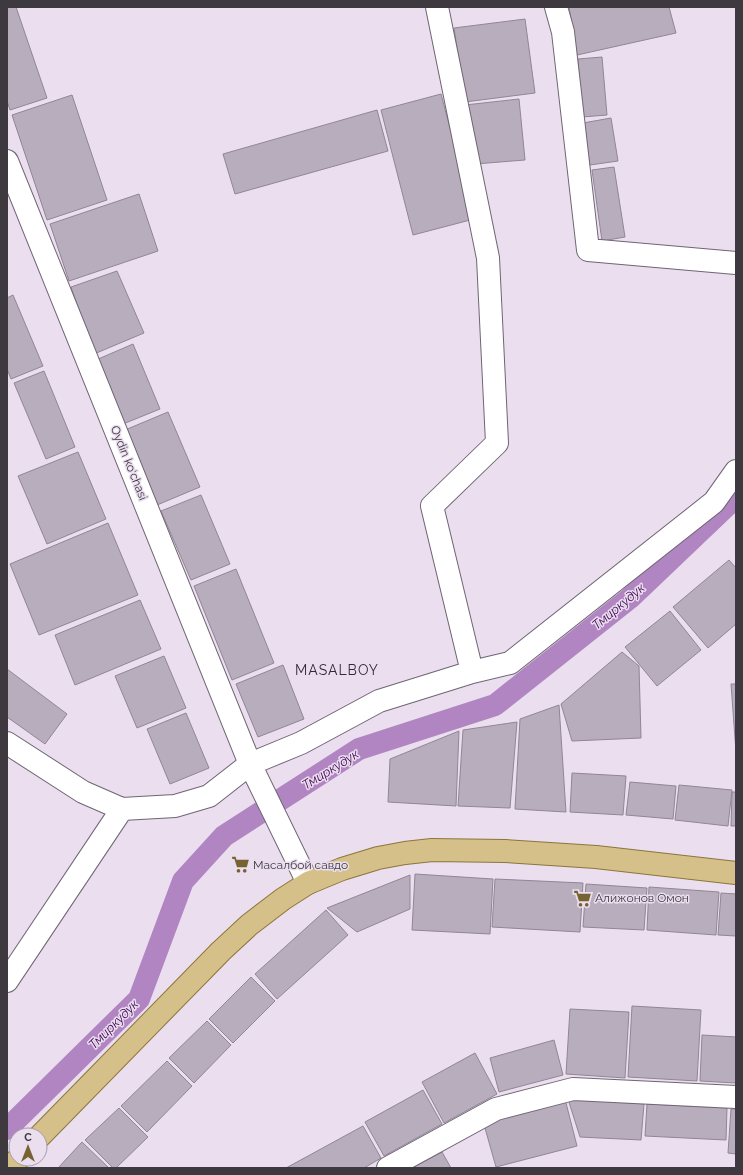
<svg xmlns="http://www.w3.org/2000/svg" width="743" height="1175" font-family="Raleway,sans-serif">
<rect width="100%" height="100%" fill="#eadeef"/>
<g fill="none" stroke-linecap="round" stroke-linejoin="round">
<path stroke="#b085c1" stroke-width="22" d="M 7,1129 L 139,999 L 183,881 L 224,836 L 359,749 L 495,705 L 630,598 L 736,497"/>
</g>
<path fill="#b8adbd" stroke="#918695" d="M 10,7 L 16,7 L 47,98 L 10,110 L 7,101 L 7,8 Z
M 569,7 L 669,7 L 676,33 L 577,55 Z
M 525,19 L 535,93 L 465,102 L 454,28 Z
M 602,57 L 607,115 L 582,117 L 578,59 Z
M 441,94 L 474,219 L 413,235 L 381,110 Z
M 72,95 L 107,200 L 47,220 L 12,115 Z
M 519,99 L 525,160 L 475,164 L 465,105 Z
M 377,110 L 388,151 L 235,194 L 223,154 Z
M 611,118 L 618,161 L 590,165 L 583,123 Z
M 614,167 L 625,237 L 602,241 L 592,170 Z
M 139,194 L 158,251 L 69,281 L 50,224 Z
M 117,271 L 144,333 L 94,354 L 71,287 Z
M 13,295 L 43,366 L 11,379 L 7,369 L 7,298 Z
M 133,344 L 160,409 L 123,424 L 96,360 Z
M 44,371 L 75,447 L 46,459 L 14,383 Z
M 168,412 L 200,487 L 157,505 L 125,430 Z
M 78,452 L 106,519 L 47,544 L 18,476 Z
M 201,495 L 230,564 L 191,580 L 161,511 Z
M 108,523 L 138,595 L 39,635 L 10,564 Z
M 729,560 L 736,568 L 736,624 L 708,648 L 673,607 Z
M 236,569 L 274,663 L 232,680 L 194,586 Z
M 140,600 L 161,649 L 75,685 L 55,635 Z
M 670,611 L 701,650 L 657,686 L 625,647 Z
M 622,652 L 639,666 L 641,738 L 572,741 L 561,704 Z
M 164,656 L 186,708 L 137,728 L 115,676 Z
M 283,665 L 304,719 L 258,737 L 236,684 Z
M 7,669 L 67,714 L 45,744 L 7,717 Z
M 731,684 L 736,684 L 736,752 Z
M 559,705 L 566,812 L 515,809 L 520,719 Z
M 186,713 L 209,768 L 170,784 L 147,729 Z
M 517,722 L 510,808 L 458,806 L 463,730 Z
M 459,731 L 456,806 L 388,802 L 390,759 Z
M 572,773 L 626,776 L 623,815 L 570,812 Z
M 630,782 L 676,786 L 673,819 L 626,815 Z
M 679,785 L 732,790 L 728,826 L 675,820 Z
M 732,792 L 736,792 L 736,826 L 731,826 Z
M 415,874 L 493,879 L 490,934 L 412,930 Z
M 410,875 L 410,909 L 357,932 L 327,908 Z
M 495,879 L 583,883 L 580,932 L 492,927 Z
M 586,884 L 647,888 L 644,930 L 583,927 Z
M 649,887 L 719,892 L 716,935 L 647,930 Z
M 721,893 L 736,894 L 736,936 L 718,935 Z
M 326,910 L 348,935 L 277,999 L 255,974 Z
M 251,977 L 275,1001 L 233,1043 L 209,1019 Z
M 632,1006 L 701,1010 L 697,1081 L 628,1077 Z
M 570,1009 L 629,1012 L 625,1078 L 566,1074 Z
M 207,1021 L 231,1045 L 194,1083 L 169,1058 Z
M 702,1035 L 736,1037 L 736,1083 L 700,1081 Z
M 554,1040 L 563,1075 L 499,1092 L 490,1058 Z
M 475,1053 L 497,1094 L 444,1123 L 422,1082 Z
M 167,1061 L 192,1086 L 147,1132 L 121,1106 Z
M 423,1090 L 442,1124 L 384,1156 L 365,1122 Z
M 565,1099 L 577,1146 L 496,1167 L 483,1121 Z
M 568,1099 L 644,1104 L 641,1140 L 580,1137 Z
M 647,1104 L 727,1108 L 726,1140 L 645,1136 Z
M 119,1108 L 148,1137 L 116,1168 L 113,1168 L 85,1140 Z
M 731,1109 L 736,1109 L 736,1154 L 728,1153 Z
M 363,1126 L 381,1158 L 364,1168 L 286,1168 Z
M 82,1142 L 109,1168 L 58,1168 Z
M 442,1152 L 451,1168 L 412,1168 Z"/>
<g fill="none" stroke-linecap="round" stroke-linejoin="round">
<defs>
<path id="minor" d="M 437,7 L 488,258 L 497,443 L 432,506 L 472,672
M 556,7 L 563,32 L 588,250 L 736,263
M 7,161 L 250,764 L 308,883
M 7,743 L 83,792 L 122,809 L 175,806 L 209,796 L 250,764 L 301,743 L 379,701 L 472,672 L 510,663 L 714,502 L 736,471
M 7,981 L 122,809
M 388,1168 L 496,1109 L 573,1089 L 736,1097"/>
<path id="major" d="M 40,1136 L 221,951 L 249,925 L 283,899 L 308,883 L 342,869 L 378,858 L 405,853 L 432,850 L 505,851 L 596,857 L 736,873
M 9,1168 L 18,1159"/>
</defs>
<use href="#minor" stroke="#6f6573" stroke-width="24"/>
<use href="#major" stroke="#8d753b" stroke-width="24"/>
<use href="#minor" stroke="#fff" stroke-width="22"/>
<use href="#major" stroke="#d4c088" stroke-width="22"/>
</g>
<defs>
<symbol id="supermarket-bare" viewBox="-9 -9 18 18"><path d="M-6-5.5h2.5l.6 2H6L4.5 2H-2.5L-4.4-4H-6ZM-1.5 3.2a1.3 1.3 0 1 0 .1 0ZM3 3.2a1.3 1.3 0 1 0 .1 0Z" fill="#766331" stroke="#eadeef" stroke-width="2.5" paint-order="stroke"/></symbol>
</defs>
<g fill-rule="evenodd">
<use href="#supermarket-bare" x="228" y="852" width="25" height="25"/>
<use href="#supermarket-bare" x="570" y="886" width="25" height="25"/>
</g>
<g text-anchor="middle" stroke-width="3" stroke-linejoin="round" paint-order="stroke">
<g font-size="12" fill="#3d393f" stroke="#eadeef">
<text transform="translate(129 463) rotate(68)" y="4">Oydin ko‘chasi</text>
</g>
<g font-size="12" fill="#3d393f" stroke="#eadeef" text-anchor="start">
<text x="253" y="869">Масалбой савдо</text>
<text x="595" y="902">Алижонов Омон</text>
</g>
<g font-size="13" font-style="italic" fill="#420653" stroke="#eadeef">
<text transform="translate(618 606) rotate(-40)" y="5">Тмиркудук</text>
<text transform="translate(330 769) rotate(-32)" y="5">Тмиркудук</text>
<text transform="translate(113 1024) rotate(-45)" y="5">Тмиркудук</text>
</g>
<g font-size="14" letter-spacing="1" fill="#332a37" stroke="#eadeef">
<text x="337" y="675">MASALBOY</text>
</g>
</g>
<rect width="743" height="1175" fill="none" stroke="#3d393f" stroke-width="16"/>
<g transform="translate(28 1147)"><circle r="19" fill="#eadeef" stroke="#a59ca9"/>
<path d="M0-3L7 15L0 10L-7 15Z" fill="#766331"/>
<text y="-6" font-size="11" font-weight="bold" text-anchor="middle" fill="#3d393f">С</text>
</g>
</svg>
